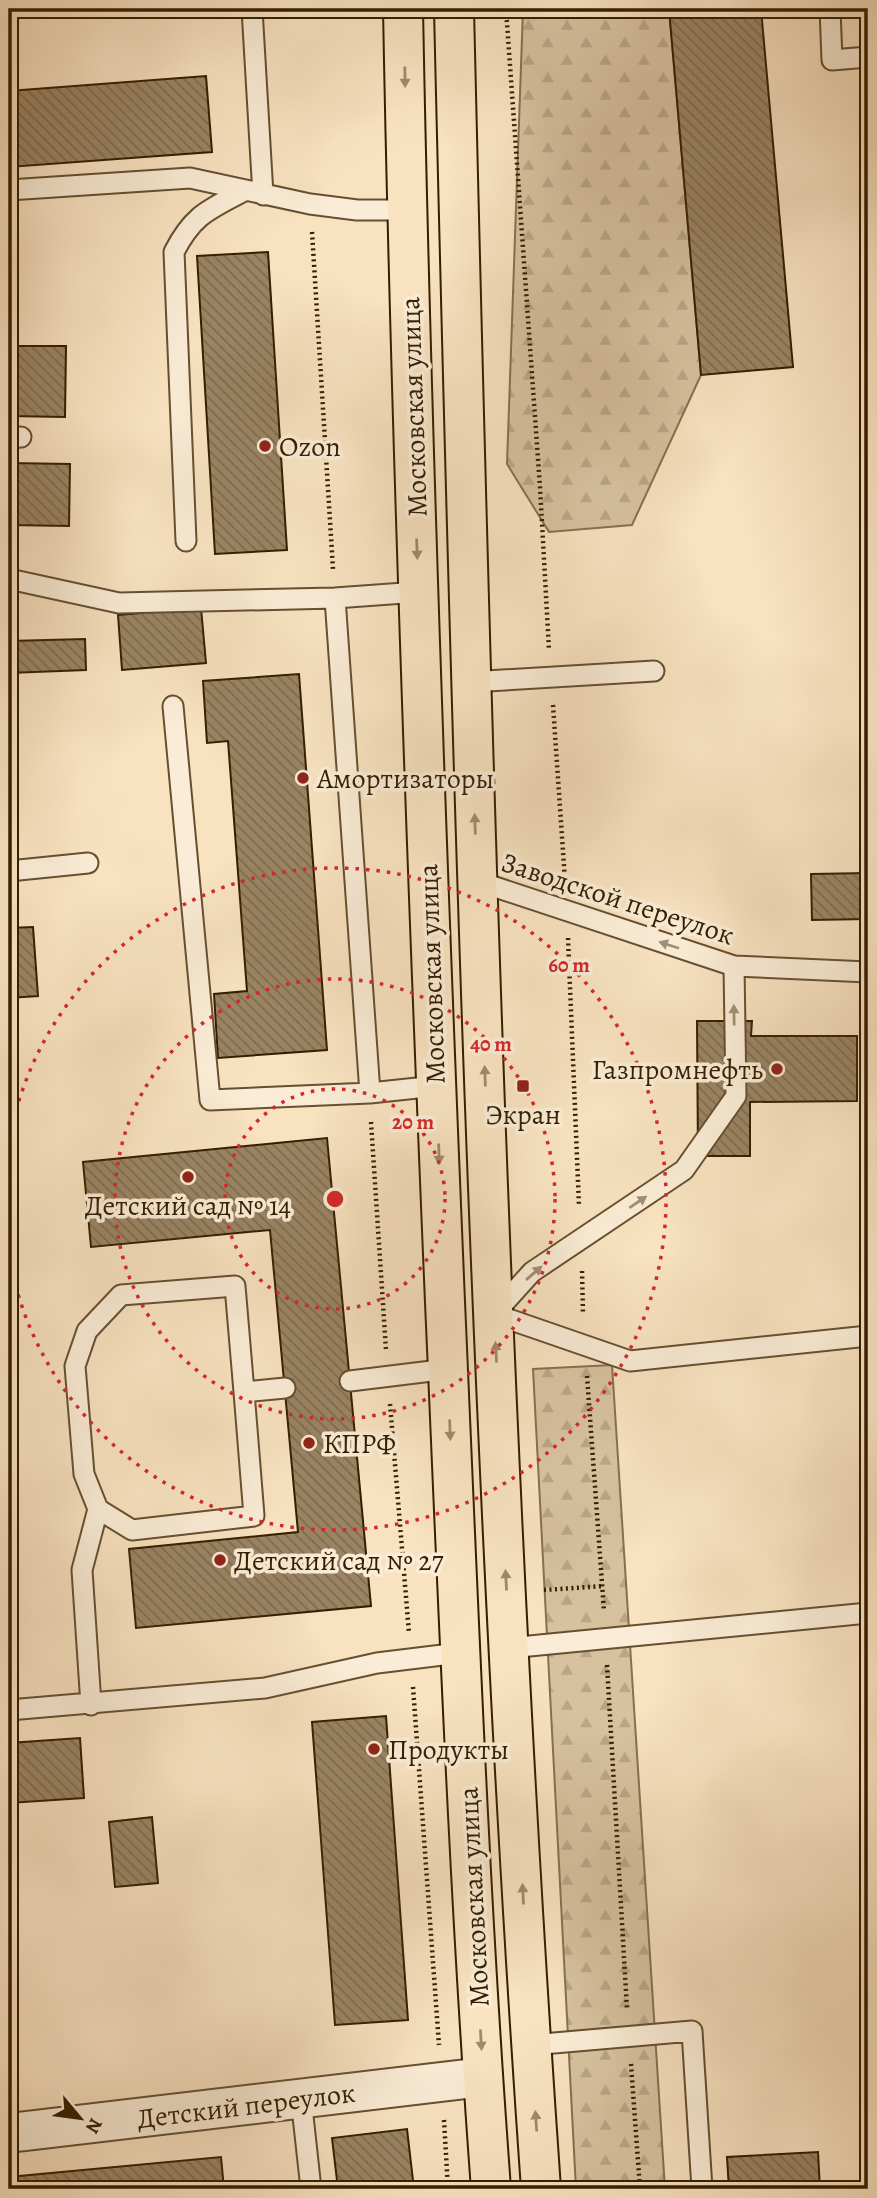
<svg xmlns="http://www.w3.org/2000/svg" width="877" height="2198" font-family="Alegreya,serif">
<defs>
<pattern id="forest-firs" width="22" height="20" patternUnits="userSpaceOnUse" patternTransform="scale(1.75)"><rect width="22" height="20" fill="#d7c19f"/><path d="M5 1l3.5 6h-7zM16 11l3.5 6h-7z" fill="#b9a587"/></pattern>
<pattern id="building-back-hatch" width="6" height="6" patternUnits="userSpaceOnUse" patternTransform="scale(1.75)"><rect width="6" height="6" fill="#9a8464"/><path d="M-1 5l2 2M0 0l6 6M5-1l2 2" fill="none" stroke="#7e6b50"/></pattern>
</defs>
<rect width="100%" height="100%" fill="#f8e2c0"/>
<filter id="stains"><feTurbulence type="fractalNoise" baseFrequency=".00286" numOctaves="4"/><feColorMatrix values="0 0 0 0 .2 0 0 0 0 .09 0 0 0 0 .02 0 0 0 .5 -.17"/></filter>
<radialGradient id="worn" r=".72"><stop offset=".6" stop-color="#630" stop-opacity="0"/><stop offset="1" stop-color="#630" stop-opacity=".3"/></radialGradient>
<path fill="url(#forest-firs)" stroke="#867050" stroke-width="2" d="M 523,9 L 669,9 L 701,375 L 632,525 L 549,532 L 507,464 Z
M 612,1365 L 665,2189 L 576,2189 L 533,1369 Z"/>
<path fill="url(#building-back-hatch)" stroke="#351e00" stroke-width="2" d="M 669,9 L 761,9 L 793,367 L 701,375 Z
M 206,76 L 212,152 L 9,167 L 9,91 Z
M 268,252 L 287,550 L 215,554 L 197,256 Z
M 9,346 L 66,346 L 65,417 L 9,416 Z
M 9,463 L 70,464 L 69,526 L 9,525 Z
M 201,608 L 206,663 L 122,670 L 118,615 Z
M 85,639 L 86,670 L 9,673 L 9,641 Z
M 299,674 L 327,1050 L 218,1058 L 214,994 L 247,991 L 228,741 L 207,743 L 203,681 Z
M 868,873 L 868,919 L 812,920 L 811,874 Z
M 33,927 L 38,996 L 9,998 L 9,928 Z
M 697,1021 L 752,1021 L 751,1036 L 857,1036 L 857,1101 L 750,1102 L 750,1156 L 698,1156 Z
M 327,1138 L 371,1606 L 136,1628 L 129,1549 L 298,1532 L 270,1230 L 91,1247 L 83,1162 Z
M 386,1716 L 408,2020 L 335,2025 L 312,1722 Z
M 80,1738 L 84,1798 L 9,1803 L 9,1743 Z
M 152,1817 L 158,1883 L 115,1887 L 109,1822 Z
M 407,2129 L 414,2189 L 338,2189 L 332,2138 Z
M 818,2152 L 820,2189 L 729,2189 L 727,2157 Z
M 221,2157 L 224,2189 L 9,2189 L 9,2177 Z"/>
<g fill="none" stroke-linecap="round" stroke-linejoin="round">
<defs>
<path id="service" d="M 252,9 L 263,195
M 830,9 L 832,60 L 868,57
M 9,190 L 190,178 L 310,204 L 357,210 L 407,210
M 9,438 L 21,437
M 186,541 L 174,252 C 193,215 208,210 244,191
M 9,579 L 119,603 L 335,598 L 418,592
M 335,598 L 370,1093
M 470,682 L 654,671
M 173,706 L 210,1100 L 370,1093 L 436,1086
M 9,871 L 88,863
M 477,881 L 734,966 L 868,972
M 734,966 L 736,1096 L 684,1170 L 532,1272 L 494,1314 L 630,1361 L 868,1336
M 350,1381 L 448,1369
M 244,1392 L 254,1516 L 132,1530 L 98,1509 L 84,1474 L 75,1366 L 87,1331 L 121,1295 L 235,1286 L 244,1392 L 285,1388
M 509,1648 L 868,1613
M 91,1705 L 82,1570 L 98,1509
M 9,1710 L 265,1688 L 377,1663 L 459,1653
M 531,2045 L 692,2031 L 702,2189
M 301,2098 L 311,2189"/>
<path id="minor" d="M 9,2133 L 483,2077"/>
<path id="primary" d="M 403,9 C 411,440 427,871 445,1302 C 458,1598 469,1894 491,2189
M 454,9 C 471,736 490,1464 541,2189"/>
</defs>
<use href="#service" stroke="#664f30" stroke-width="23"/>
<use href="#minor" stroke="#664f30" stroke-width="42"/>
<use href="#primary" stroke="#351e00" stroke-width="42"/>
<path stroke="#351e00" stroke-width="4.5" stroke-dasharray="2 3.5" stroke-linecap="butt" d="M 506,9 L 540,487 L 549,650
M 312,232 L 333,569
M 553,705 L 565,881
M 568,938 L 579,1206
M 371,1122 L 386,1350
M 582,1271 L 583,1314
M 587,1376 L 604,1611
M 390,1404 L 409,1633
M 544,1590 L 603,1586
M 607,1665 L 627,2009
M 413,1687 L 439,2045
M 631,2064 L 640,2189
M 444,2120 L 448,2189"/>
<use href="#service" stroke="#faecd6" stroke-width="19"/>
<use href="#minor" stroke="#faecd6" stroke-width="38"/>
<use href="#primary" stroke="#f8e2c0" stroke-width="38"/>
</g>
<defs><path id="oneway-solid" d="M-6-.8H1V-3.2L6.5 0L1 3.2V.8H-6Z" transform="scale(1.75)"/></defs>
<g fill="#a08a6a">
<use href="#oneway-solid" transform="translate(405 77) rotate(89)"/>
<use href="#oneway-solid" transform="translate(417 549) rotate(88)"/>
<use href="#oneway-solid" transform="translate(475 824) rotate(-92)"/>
<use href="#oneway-solid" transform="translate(485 1076) rotate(-92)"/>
<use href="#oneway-solid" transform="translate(439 1154) rotate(88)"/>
<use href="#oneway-solid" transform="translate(496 1352) rotate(-93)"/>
<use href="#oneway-solid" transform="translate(450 1430) rotate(88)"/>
<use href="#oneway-solid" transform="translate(506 1580) rotate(-93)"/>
<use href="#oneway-solid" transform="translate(523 1894) rotate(-93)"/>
<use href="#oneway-solid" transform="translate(481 2040) rotate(87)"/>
<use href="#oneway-solid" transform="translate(536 2121) rotate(-94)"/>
</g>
<g fill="#a18f76">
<use href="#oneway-solid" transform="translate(669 945) rotate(-162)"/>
<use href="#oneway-solid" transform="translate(734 1015) rotate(-91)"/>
<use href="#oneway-solid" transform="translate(638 1202) rotate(-34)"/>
<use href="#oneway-solid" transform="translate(534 1273) rotate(-41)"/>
</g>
<g fill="none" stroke="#d62828" stroke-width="3.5" stroke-dasharray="3.5 7">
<circle cx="335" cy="1199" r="110"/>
<circle cx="335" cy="1199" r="220"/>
<path d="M9 1142A331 331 0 1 1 9 1256"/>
</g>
<g fill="#8f2418" stroke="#faecd6" stroke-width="2.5">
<circle cx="265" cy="446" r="7"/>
<circle cx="303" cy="778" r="7"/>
<circle cx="777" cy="1069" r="7"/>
<rect x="516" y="1079" width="14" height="14" rx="3.5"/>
<circle cx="188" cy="1177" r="7"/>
<circle cx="309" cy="1443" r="7"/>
<circle cx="220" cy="1560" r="7"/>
<circle cx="374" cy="1749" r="7"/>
</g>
<g text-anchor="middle" stroke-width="7" stroke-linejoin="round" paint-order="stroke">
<g font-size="28" fill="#351e00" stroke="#faecd6">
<text transform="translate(413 407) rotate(-92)" y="10">Московская улица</text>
<text transform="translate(618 898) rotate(18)" y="10">Заводской переулок</text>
<text transform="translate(431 974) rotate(-92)" y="10">Московская улица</text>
<text transform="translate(473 1897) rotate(-93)" y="10">Московская улица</text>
<text transform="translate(246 2105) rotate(-7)" y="10">Детский переулок</text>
</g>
<g font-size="28" fill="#351e00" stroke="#faecd6" text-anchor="start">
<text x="279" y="456">Ozon</text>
<text x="317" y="788">Амортизаторы</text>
<text x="763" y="1079" text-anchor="end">Газпромнефть</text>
<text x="523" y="1124" text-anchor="middle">Экран</text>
<text x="188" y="1215" text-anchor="middle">Детский сад № 14</text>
<text x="323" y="1453">КПРФ</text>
<text x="234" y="1570">Детский сад № 27</text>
<text x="388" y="1759">Продукты</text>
</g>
</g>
<circle cx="335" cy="1199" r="10" fill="#d62828" stroke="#faecd6" stroke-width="3.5"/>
<g font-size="21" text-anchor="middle" font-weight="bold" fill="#d62828" stroke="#faecd6" stroke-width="7" stroke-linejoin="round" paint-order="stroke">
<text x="569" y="972">60 m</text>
<text x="491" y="1051">40 m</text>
<text x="413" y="1129">20 m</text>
</g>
<rect width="877" height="2198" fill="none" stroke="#f8e2c0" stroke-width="35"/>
<rect x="10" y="10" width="856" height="2177" fill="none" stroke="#351e00" stroke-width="3.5"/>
<rect x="18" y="18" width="842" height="2163" fill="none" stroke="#351e00" stroke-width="2"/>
<g transform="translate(80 2118) rotate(119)" stroke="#faecd6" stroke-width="5" paint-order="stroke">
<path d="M0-5L12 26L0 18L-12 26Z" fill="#351e00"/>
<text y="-10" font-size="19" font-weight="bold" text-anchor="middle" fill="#351e00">N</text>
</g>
<rect width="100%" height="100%" filter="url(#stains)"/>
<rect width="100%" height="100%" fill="url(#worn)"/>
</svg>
